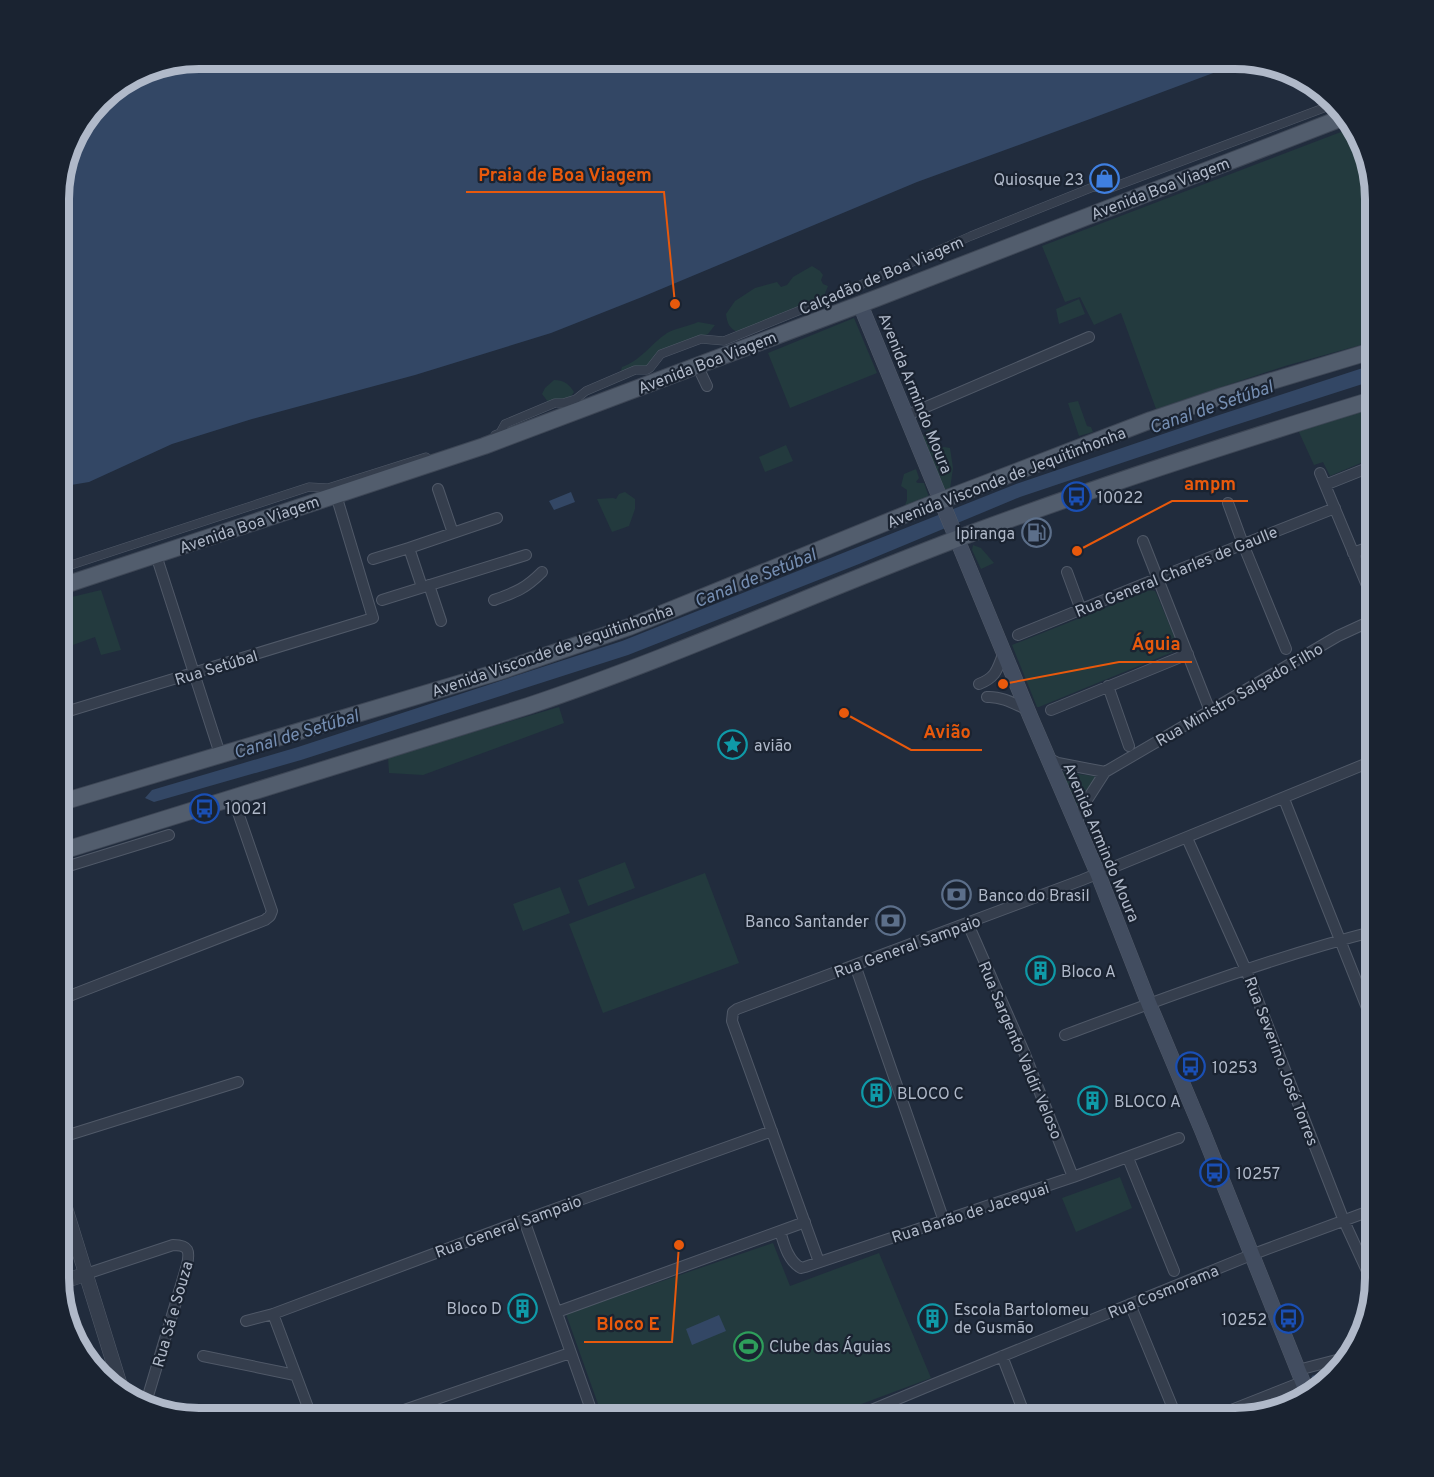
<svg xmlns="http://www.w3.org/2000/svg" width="1434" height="1477" font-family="Overpass,sans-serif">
<rect width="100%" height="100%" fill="#212c3d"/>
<path fill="#233a3e" d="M 1354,127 L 1365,145 L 1375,198 L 1375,341 L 1285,366 L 1156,409 L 1121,313 L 1094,325 L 1080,297 L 1065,302 L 1042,246 Z
M 812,266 L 820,271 L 823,275 L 821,280 L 823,284 L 828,286 L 824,296 L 793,311 L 738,332 C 729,329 727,322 726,314 L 735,301 L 755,288 L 777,282 L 781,287 L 787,285 L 793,277 Z
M 1079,299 L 1085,314 L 1059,324 L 1056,309 Z
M 854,318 L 877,373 L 790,408 L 768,353 Z
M 698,322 L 715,325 L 708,334 L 669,349 L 645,368 L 620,374 L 622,367 C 640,361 651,344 667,333 C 676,328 689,326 698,322 Z
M 554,380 C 564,380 569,384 574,392 L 569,399 L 549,403 L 542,394 L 545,388 Z
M 1078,401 L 1087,426 L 1091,427 L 1093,432 L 1079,436 L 1068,403 Z
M 1375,406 L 1375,457 L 1330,476 L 1323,462 L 1314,465 L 1298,430 Z
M 932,429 L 937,434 L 941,448 L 944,447 L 950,448 L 953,468 L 950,489 L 940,489 L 922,438 L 926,431 Z
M 786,445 L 793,461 L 765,472 L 759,457 Z
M 916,469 L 919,478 L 916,482 L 918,483 L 924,483 L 931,503 L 903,510 L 907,500 L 907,490 L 901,486 L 904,474 Z
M 625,492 L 635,499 L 635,509 L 629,526 L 612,532 L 597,499 L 613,498 L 616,499 L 619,494 Z
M 973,545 L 981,548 L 994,563 L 981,569 L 972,550 Z
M 101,590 L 121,650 L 101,655 L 95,637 L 59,650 L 59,600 Z
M 1150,590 L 1155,591 L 1157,595 L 1177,643 L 1175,651 L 1039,707 L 1037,707 L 1012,645 Z
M 559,707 L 564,723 L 423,775 L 389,773 L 388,757 Z
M 1061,772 L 1094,776 L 1096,778 L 1076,809 Z
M 625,862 L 635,888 L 588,906 L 578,880 Z
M 705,873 L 739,963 L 603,1013 L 569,924 Z
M 560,887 L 570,913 L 523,931 L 513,904 Z
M 1120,1177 L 1132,1208 L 1076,1232 L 1062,1198 Z
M 773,1243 L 790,1286 L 879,1253 L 931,1378 L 824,1418 L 603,1418 L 566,1314 Z"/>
<path fill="#334765" d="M 199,59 L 1244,59 L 1248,60 L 1090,119 L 917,182 L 642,297 L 551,333 L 415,375 L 252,419 L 172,444 L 89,482 L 59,487 L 59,189 L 73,136 L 106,93 L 145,69 Z
M 1375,364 L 1375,380 L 1220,430 L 1020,497 L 859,564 L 628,655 L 301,760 L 154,802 L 145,798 L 152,790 L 298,747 L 622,641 L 1016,484 L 1216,416 Z
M 571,492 L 575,502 L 554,510 L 549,501 Z
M 719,1315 L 726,1331 L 692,1345 L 686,1329 Z"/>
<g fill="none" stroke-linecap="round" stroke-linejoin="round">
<path stroke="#334765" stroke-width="3" d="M 1313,1377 L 1339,1369"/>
<defs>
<path id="pedestrian" d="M 495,435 L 500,433 L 505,424 L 555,403 L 563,403 L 576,399 L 586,391 L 635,370 L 647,370 L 650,368 L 661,354 L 701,339 L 724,341 L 840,294 L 971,236 L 1093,187 L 1108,189 L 1337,103
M 59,569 L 309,487 L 328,488 L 426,457"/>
<path id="minor" d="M 697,365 L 707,386
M 905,416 L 1089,337
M 1320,473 L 1371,595
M 1325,485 L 1375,465
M 438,489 L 453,533
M 1228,503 L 1243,544 L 1286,649
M 1143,541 L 1210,711
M 409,548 L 497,518
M 1353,553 L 1375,545
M 156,555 L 220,754
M 373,559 L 409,548 L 422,587
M 1067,572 L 1081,610
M 429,585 L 441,621
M 382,600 L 526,555
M 494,600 C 516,592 525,589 542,572
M 1018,635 L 1188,566 L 1335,508
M 979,684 C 997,677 997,669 1004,652
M 1108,686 L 1129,746
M 987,697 C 1001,696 1015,704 1028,710
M 1051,710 L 1188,654
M 59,714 L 373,618 L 336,495
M 1048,758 L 1058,763 L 1105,772
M 1284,799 L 1375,1028
M 1076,823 L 1087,800 L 1105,772 L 1338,636 L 1375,619
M 1187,838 L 1246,970 L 1344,1221 L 1374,1286
M 59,869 L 169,835
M 968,924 L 1024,1052 L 1073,1177
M 855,965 L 944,1221
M 59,1000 L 265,920 L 270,916 L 272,911 L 233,798
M 1065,1035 C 1167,997 1270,958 1375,931
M 59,1138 L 238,1082
M 1128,1158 L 1174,1271
M 524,1220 L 594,1418
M 780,1231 C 784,1244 788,1261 801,1268 L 805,1267 L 1073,1177 L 1179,1138
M 819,1262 L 732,1021 L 733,1012 L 737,1009 L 1082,880 L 1375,760
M 86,1274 L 173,1245 C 189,1245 190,1251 187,1265 L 145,1406
M 1130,1304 L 1177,1418
M 557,1312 L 805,1222
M 273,1314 L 312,1418
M 246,1321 L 273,1314 L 524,1220 L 772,1131
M 203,1356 L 295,1375
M 1002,1356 L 1026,1418
M 1298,1370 L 1348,1357
M 1305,1387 L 1331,1380
M 381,1418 L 570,1353
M 852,1418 L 929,1386 L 1251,1255 L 1375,1209
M 1211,1418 L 1302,1382"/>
<path id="tertiary" d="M 59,1187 L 123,1394
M 59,1283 L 86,1274"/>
<path id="secondary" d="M 860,304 L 1030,716 L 1098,874 L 1149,1004 L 1202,1130 L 1308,1395"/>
<path id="primary" d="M 59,587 L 484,446 L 877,298 L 1347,116
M 59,803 L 501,671 L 629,627 L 919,509 L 1151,420 L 1222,396 L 1375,350
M 59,852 L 528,706 C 680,655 825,588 975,532 C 1107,483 1241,440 1375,399"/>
</defs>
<use href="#pedestrian" stroke="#505968" stroke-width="9"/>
<use href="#minor" stroke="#505968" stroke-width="12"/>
<use href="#tertiary" stroke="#505968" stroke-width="15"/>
<use href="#secondary" stroke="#505968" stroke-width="16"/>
<use href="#primary" stroke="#3e4756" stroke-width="18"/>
<use href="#pedestrian" stroke="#353e4d" stroke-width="8"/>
<use href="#minor" stroke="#353e4d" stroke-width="10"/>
<use href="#tertiary" stroke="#353e4d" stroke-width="14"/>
<use href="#secondary" stroke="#424d60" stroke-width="15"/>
<use href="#primary" stroke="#525d6d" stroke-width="16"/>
</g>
<defs>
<symbol id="shop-ring" viewBox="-11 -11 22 22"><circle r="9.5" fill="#1a2331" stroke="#3f7fe0" stroke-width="1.5"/><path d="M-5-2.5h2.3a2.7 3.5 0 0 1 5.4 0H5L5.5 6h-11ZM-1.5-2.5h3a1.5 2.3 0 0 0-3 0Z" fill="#3f7fe0"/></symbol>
<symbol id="bus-ring" viewBox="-11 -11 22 22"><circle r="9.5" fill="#1a2331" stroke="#1a4fb4" stroke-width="1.5"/><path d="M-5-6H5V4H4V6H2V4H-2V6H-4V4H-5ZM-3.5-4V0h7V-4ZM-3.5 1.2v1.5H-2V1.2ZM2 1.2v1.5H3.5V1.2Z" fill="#1a4fb4"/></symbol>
<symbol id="fuel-ring" viewBox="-11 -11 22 22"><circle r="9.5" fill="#1a2331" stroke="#5c6f8a" stroke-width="1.5"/><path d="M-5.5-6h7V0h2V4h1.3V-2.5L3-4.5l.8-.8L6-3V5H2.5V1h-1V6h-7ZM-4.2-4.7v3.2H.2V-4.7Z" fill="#5c6f8a"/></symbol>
<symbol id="sight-ring" viewBox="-11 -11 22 22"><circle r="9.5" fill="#1a2331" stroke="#0f9aa8" stroke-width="1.5"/><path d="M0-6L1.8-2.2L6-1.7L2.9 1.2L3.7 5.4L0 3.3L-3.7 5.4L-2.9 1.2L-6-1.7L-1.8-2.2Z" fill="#0f9aa8"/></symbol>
<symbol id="bank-ring" viewBox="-11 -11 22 22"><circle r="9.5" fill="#1a2331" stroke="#5c6f8a" stroke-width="1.5"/><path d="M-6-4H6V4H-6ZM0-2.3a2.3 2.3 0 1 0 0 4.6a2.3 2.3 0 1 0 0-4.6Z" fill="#5c6f8a"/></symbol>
<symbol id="building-ring" viewBox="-11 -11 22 22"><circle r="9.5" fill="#1a2331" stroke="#0f9aa8" stroke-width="1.5"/><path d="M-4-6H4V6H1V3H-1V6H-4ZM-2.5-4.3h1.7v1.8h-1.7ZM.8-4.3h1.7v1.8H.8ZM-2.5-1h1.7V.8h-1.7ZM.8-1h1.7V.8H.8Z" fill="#0f9aa8"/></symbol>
<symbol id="stadium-ring" viewBox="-11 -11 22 22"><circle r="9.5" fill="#1a2331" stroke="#2e9e5b" stroke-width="1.5"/><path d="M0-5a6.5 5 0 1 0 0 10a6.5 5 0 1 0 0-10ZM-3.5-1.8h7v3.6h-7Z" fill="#2e9e5b"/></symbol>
</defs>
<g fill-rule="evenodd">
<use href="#shop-ring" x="1088" y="162" width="33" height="33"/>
<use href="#bus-ring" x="1060" y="480" width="33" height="33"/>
<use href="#fuel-ring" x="1020" y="516" width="33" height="33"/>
<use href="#sight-ring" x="716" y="728" width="33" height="33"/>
<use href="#bus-ring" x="188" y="792" width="33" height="33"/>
<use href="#bank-ring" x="940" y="878" width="33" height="33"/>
<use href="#bank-ring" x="874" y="904" width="33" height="33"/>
<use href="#building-ring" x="1024" y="954" width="33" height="33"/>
<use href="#bus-ring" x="1174" y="1050" width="33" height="33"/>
<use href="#building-ring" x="860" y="1076" width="33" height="33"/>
<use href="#building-ring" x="1076" y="1084" width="33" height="33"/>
<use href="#bus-ring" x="1198" y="1156" width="33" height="33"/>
<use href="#building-ring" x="506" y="1292" width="33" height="33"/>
<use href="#building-ring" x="916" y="1302" width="33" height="33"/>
<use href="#bus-ring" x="1272" y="1302" width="33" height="33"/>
<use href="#stadium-ring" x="732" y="1330" width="33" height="33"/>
</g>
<g text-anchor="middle" stroke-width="4.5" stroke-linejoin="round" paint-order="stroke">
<g font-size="16" fill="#b0b9c9" stroke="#1a2331" text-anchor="start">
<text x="1084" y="185" text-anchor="end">Quiosque 23</text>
<text x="1097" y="503">10022</text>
<text x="1015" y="539" text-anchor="end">Ipiranga</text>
<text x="754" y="751">avião</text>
<text x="225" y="814">10021</text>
<text x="978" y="901">Banco do Brasil</text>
<text x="869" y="927" text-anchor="end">Banco Santander</text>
<text x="1061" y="977">Bloco A</text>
<text x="1212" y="1073">10253</text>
<text x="897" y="1099">BLOCO C</text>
<text x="1114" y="1107">BLOCO A</text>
<text x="1236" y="1179">10257</text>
<text x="502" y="1314" text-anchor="end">Bloco D</text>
<text x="954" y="1315">Escola Bartolomeu<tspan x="954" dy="18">de Gusmão</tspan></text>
<text x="1267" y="1325" text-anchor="end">10252</text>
<text x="769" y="1352">Clube das Águias</text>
</g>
<g font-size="16" fill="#b0b9c9" stroke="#1a2331">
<text transform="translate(1160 188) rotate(-21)" y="6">Avenida Boa Viagem</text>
<text transform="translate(881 275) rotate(-23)" y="6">Calçadão de Boa Viagem</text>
<text transform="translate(707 362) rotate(-21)" y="6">Avenida Boa Viagem</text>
<text transform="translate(916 393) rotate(68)" y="6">Avenida Armindo Moura</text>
<text transform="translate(1006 477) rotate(-21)" y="6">Avenida Visconde de Jequitinhonha</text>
<text transform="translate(249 524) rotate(-19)" y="6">Avenida Boa Viagem</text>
<text transform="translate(1176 571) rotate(-22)" y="6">Rua General Charles de Gaulle</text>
<text transform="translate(552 650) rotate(-19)" y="6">Avenida Visconde de Jequitinhonha</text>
<text transform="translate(216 667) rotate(-17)" y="6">Rua Setúbal</text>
<text transform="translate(1239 694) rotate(-30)" y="6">Rua Ministro Salgado Filho</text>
<text transform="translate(1102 842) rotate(67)" y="6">Avenida Armindo Moura</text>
<text transform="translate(907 946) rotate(-20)" y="6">Rua General Sampaio</text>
<text transform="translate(1021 1050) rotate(67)" y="6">Rua Sargento Valdir Veloso</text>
<text transform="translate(1282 1061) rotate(69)" y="6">Rua Severino José Torres</text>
<text transform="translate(970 1212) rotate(-18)" y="6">Rua Barão de Jaceguai</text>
<text transform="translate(508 1226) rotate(-20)" y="6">Rua General Sampaio</text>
<text transform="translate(1163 1291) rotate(-22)" y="6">Rua Cosmorama</text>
<text transform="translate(172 1314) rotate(-74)" y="6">Rua Sá e Souza</text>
</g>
<g font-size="18" font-style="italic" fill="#758eb2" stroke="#1a2331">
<text transform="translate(1211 407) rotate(-19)" y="6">Canal de Setúbal</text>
<text transform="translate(755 578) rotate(-22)" y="6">Canal de Setúbal</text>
<text transform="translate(296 734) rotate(-17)" y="6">Canal de Setúbal</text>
</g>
</g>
<path d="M0 0H1434V1477H0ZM199 69H1235A130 130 0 0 1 1365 199V1278A130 130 0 0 1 1235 1408H199A130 130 0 0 1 69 1278V199A130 130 0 0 1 199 69Z" fill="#1a2331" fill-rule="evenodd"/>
<path fill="none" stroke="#b0b9c9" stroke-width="8" d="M199 69H1235A130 130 0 0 1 1365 199V1278A130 130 0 0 1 1235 1408H199A130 130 0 0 1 69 1278V199A130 130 0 0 1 199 69Z"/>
<path fill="none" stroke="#e8590c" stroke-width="2" d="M675 304L664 192H466M1077 551L1172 501H1248M1003 684L1119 662H1192M844 713L911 750H982M679 1245L672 1342H584"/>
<g fill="#e8590c" stroke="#1a2331" stroke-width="2">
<circle cx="675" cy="304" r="6"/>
<circle cx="1077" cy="551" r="6"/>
<circle cx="1003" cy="684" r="6"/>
<circle cx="844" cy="713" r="6"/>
<circle cx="679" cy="1245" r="6"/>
</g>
<g font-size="18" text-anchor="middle" font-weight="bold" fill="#e8590c" stroke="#1a2331" stroke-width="4.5" stroke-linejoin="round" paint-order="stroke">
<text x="565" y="181">Praia de Boa Viagem</text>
<text x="1210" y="490">ampm</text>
<text x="1156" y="650">Águia</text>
<text x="947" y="738">Avião</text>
<text x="628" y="1330">Bloco E</text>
</g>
</svg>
